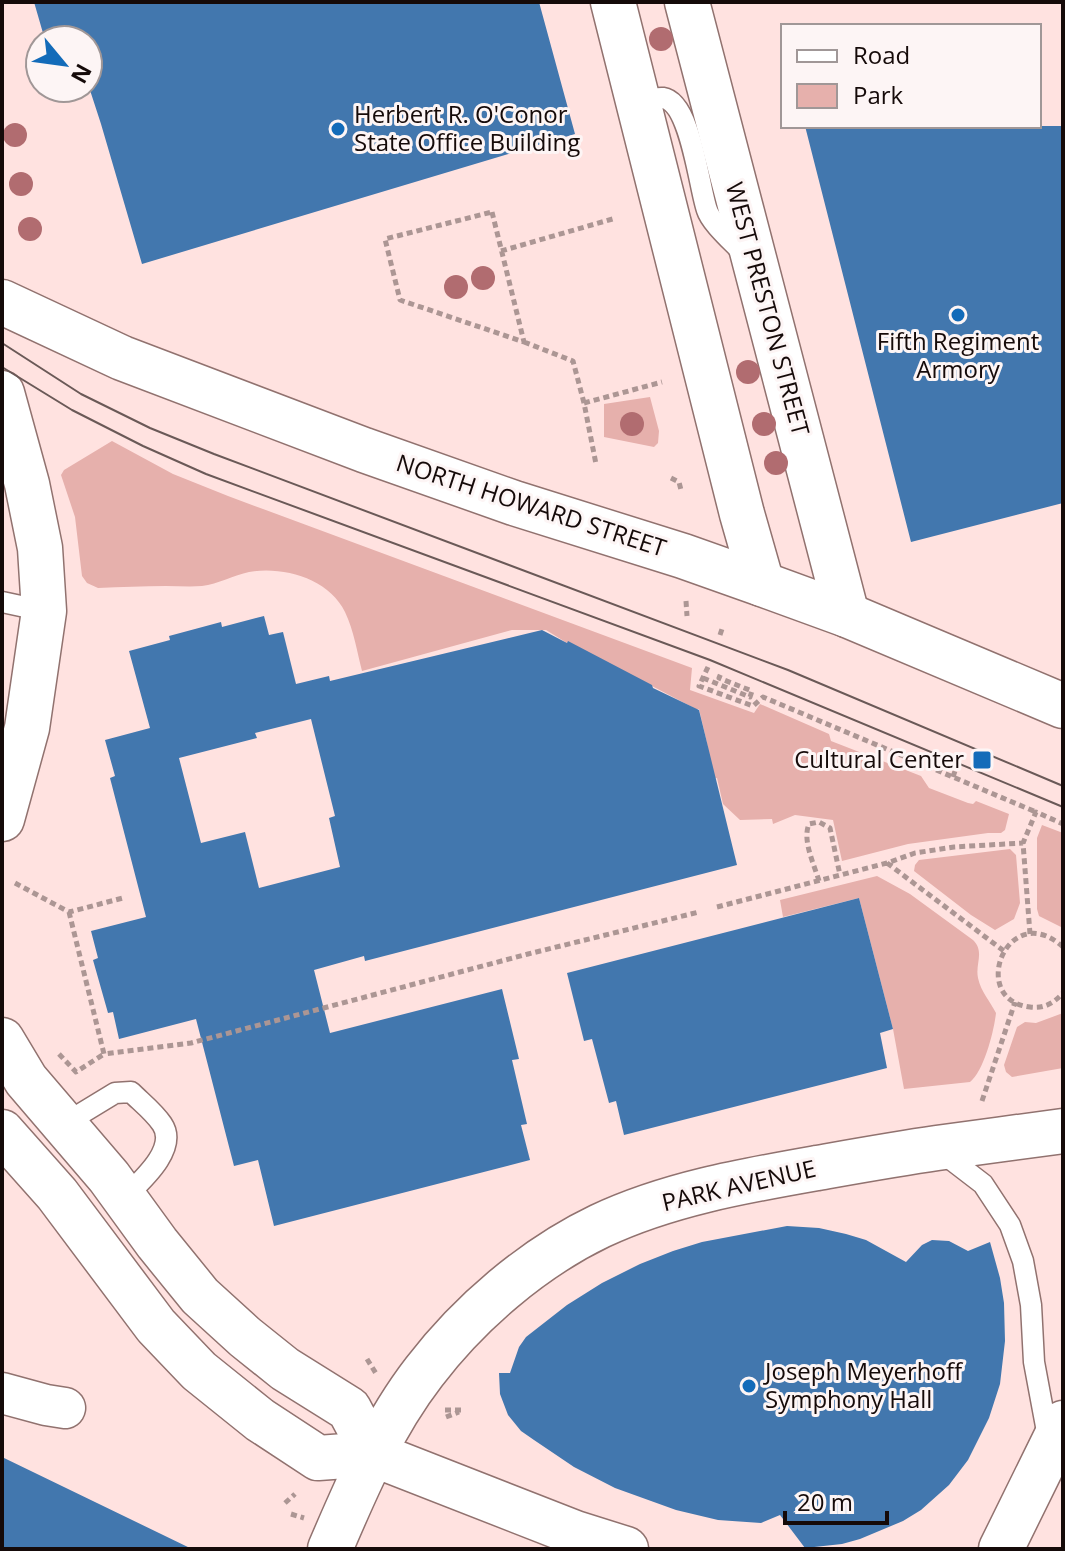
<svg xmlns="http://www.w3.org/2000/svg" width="1065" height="1551" font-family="'Open Sans',sans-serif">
<rect width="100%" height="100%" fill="#ffe2e0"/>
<path fill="#e6b0ac" d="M 650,397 L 659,431 L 658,443 L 654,447 L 604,437 L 604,404 Z
M 112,441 L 173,474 L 228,496 L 692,668 L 690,690 L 754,713 L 760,704 L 829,734 L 831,741 L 921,776 L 929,788 L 968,803 L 973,804 L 976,801 L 1009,814 L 1005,830 L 1001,833 L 988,833 L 908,844 L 842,861 L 833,820 L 795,815 L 773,824 L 772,819 L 740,820 L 723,804 L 717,778 L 711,779 L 707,743 L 699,709 L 693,710 L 692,707 L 568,642 L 567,643 L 546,630 L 512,630 L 362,671 C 357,652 354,631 345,612 C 329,579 284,566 249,572 C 234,575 218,584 202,586 C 190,587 178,586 166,586 C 143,586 121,587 98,588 L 87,583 L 82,576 L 75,517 L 61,475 L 64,470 Z
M 1042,825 L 1063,833 L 1063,928 L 1039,916 L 1037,909 L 1037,838 Z
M 1010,849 L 1016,855 L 1020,903 L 1014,919 L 995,930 L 971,915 L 914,871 L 915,865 L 919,860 Z
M 877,876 L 910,894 L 973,940 C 985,952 975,963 978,978 C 981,992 990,1001 996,1013 C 994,1031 984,1071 970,1082 L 904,1089 L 893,1029 L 859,898 L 783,917 L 780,900 Z
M 1063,1013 L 1063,1068 L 1012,1077 L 1006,1072 L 1004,1065 L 1017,1027 L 1025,1022 L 1036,1023 Z"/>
<path fill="#4277ae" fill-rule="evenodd" d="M 34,2 L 539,2 L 575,134 L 142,264 L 101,124 L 88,84 L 88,40 L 45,40 Z
M 805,126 L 1063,126 L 1063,503 L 911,542 Z
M 264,616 L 269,635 L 283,632 L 296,684 L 329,676 L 330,681 L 542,630 L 567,643 L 568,641 L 652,685 L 653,688 L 699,710 L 737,865 L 365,961 L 364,956 L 314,970 L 330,1033 L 502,989 L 519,1059 L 512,1060 L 527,1124 L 521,1125 L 530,1160 L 274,1226 L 258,1160 L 234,1166 L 196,1019 L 119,1039 L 113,1012 L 108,1013 L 93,960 L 98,958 L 91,931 L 146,917 L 110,778 L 115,776 L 105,740 L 150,728 L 129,651 L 170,640 L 169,636 L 221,622 L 222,627 ZM 311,719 L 335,816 L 329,818 L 340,867 L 259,888 L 245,832 L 201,843 L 179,758 L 257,738 L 255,733 Z
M 859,898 L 893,1029 L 880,1033 L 887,1068 L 624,1135 L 616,1101 L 609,1103 L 592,1039 L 584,1041 L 567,973 Z
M 787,1226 L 819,1228 L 846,1234 L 866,1240 L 906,1262 L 922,1245 L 932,1240 L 949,1241 L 968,1251 L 990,1242 L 1000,1278 L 1004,1303 L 1005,1341 L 1000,1384 L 989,1418 L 968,1460 L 949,1485 L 921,1510 L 903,1521 L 860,1539 L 842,1544 L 805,1548 L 780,1515 L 761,1523 L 718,1520 L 676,1510 L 615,1488 L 574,1467 L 534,1440 L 521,1431 L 508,1415 L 500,1394 L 499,1373 L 510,1373 L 519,1347 L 526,1337 L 567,1305 L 602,1283 L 640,1264 L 673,1251 L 702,1242 Z
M 2,1457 L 192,1549 L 2,1549 Z"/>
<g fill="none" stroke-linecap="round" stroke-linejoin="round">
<defs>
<path id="lane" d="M 639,103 C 646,101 656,97 663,98 C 691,102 699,188 707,210 C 711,223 733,242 743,253
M 2,602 L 44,611
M 64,1124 L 115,1093 L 131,1092 C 141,1102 154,1112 162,1124 C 179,1149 140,1182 124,1198
M 940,1151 L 983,1184 L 1010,1225 L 1023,1261 L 1031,1305 L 1034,1362 L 1048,1437"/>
<path id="street" d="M 2,1393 L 46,1405 L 65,1408"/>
<path id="secondary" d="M 613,2 L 742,514 L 762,584
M 687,2 L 847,615
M 2,393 L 27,484 L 40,548 L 44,611 L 27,728 L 2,819
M 2,1040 L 26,1080 L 109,1177 L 157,1243 L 200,1296 L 245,1337 L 285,1369 L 349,1409 L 373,1454
M 2,1132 L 57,1194 L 156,1326 L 199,1371 L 260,1420 L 318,1458 L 373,1454 L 575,1533 L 626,1549
M 330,1549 C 356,1488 383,1425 424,1372 C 469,1313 533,1258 600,1226 C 668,1194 743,1181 817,1168 C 857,1161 896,1154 937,1148 C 979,1142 1021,1137 1063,1131
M 1001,1549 L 1063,1423"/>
<path id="primary" d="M 2,302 L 122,358 L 364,450 L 514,503 L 683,556 L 762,584 L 847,615 L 1063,706"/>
</defs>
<use href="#lane" stroke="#91726f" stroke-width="23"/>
<use href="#street" stroke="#91726f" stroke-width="43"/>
<use href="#secondary" stroke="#91726f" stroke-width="47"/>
<use href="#primary" stroke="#91726f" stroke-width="47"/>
<path stroke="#ac9694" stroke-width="5" stroke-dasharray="6 4" stroke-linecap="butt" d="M 492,212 L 524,342 L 400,300 L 385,239 Z
M 501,251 L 616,218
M 524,342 L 573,361 L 584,403 L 596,464
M 584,403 L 662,382
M 671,478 L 679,482 L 681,490
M 686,601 L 687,616
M 720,635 L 722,629
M 708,667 L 699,686 L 753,706 L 763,697 L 1036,812
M 703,678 L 750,697 L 752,691 L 719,678 L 721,673
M 953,777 L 956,768
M 887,863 L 1004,951
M 819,881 C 814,864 802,840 809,824 L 819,822 L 830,828 L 840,875
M 15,883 L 69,912 L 123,898
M 717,907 L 887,863 L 915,853 L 954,847 L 1023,843
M 69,912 L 104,1054 L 191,1043 L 528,954 L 699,912
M 1030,934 L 1023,843 L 1036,812 L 1063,824
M 1063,947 C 1008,897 967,1000 1030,1007 C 1044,1009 1054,1003 1063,993
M 59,1054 L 76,1072 L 104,1054
M 982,1101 L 1015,1002
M 367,1359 L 377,1375
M 445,1410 L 463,1410
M 446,1417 L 459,1412
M 285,1503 L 295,1494
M 291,1514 L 304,1518"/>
<use href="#lane" stroke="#fff" stroke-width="20"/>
<use href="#street" stroke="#fff" stroke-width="40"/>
<use href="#secondary" stroke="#fff" stroke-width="44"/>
<use href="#primary" stroke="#fff" stroke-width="44"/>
<path stroke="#6a5957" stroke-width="2" d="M 2,343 L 81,394 L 150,428 L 214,454 L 788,670 L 1063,786
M 2,367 L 72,410 L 143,446 L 206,474 L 710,660 L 1063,807"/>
</g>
<g fill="#b16c70">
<circle cx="661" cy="39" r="12"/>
<circle cx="15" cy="135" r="12"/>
<circle cx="21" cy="184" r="12"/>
<circle cx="30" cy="229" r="12"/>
<circle cx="483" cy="278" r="12"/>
<circle cx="456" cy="287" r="12"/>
<circle cx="748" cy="372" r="12"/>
<circle cx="632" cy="424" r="12"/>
<circle cx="764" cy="424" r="12"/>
<circle cx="776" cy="463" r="12"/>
</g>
<g fill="#136bb9" stroke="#fdf5f5" stroke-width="3">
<circle cx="338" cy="129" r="8"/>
<circle cx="958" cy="315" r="8"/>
<rect x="972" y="750" width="20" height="20" rx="4"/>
<circle cx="749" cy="1386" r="8"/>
</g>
<g text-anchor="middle" stroke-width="6" stroke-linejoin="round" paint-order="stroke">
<g font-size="24" fill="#150a09" stroke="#fdf5f5" text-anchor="start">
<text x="354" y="123">Herbert R. O'Conor<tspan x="354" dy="28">State Office Building</tspan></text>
<text x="958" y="350" text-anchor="middle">Fifth Regiment<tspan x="958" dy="28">Armory</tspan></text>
<text x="964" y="768" text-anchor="end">Cultural Center</text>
<text x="765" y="1380">Joseph Meyerhoff<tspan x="765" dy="28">Symphony Hall</tspan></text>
</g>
<g font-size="24" fill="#150a09" stroke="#fdf5f5">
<text transform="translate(767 309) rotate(75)" y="8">WEST PRESTON STREET</text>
<text transform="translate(531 506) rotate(18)" y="8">NORTH HOWARD STREET</text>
<text transform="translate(739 1186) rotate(-13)" y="8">PARK AVENUE</text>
</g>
</g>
<rect width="1065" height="1551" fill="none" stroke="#150a09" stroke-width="8"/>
<rect x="781" y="24" width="260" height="104" fill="#fdf5f5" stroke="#a09797" stroke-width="2"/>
<rect x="797" y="50" width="40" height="12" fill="#ffffff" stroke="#a09797" stroke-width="2"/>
<text x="853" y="64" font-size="24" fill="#150a09">Road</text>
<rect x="797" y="84" width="40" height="24" fill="#e6b0ac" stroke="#a09797" stroke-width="2"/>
<text x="853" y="104" font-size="24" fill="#150a09">Park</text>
<g transform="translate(64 64) rotate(119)"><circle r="38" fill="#fdf5f5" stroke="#a09797" stroke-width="2"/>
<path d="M0-6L14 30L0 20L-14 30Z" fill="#136bb9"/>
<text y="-12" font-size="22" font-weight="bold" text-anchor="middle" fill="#150a09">N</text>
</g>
<path d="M785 1511v12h102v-12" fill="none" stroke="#150a09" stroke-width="4"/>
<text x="797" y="1511" font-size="24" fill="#150a09" stroke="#fdf5f5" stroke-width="6" paint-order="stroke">20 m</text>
</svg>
